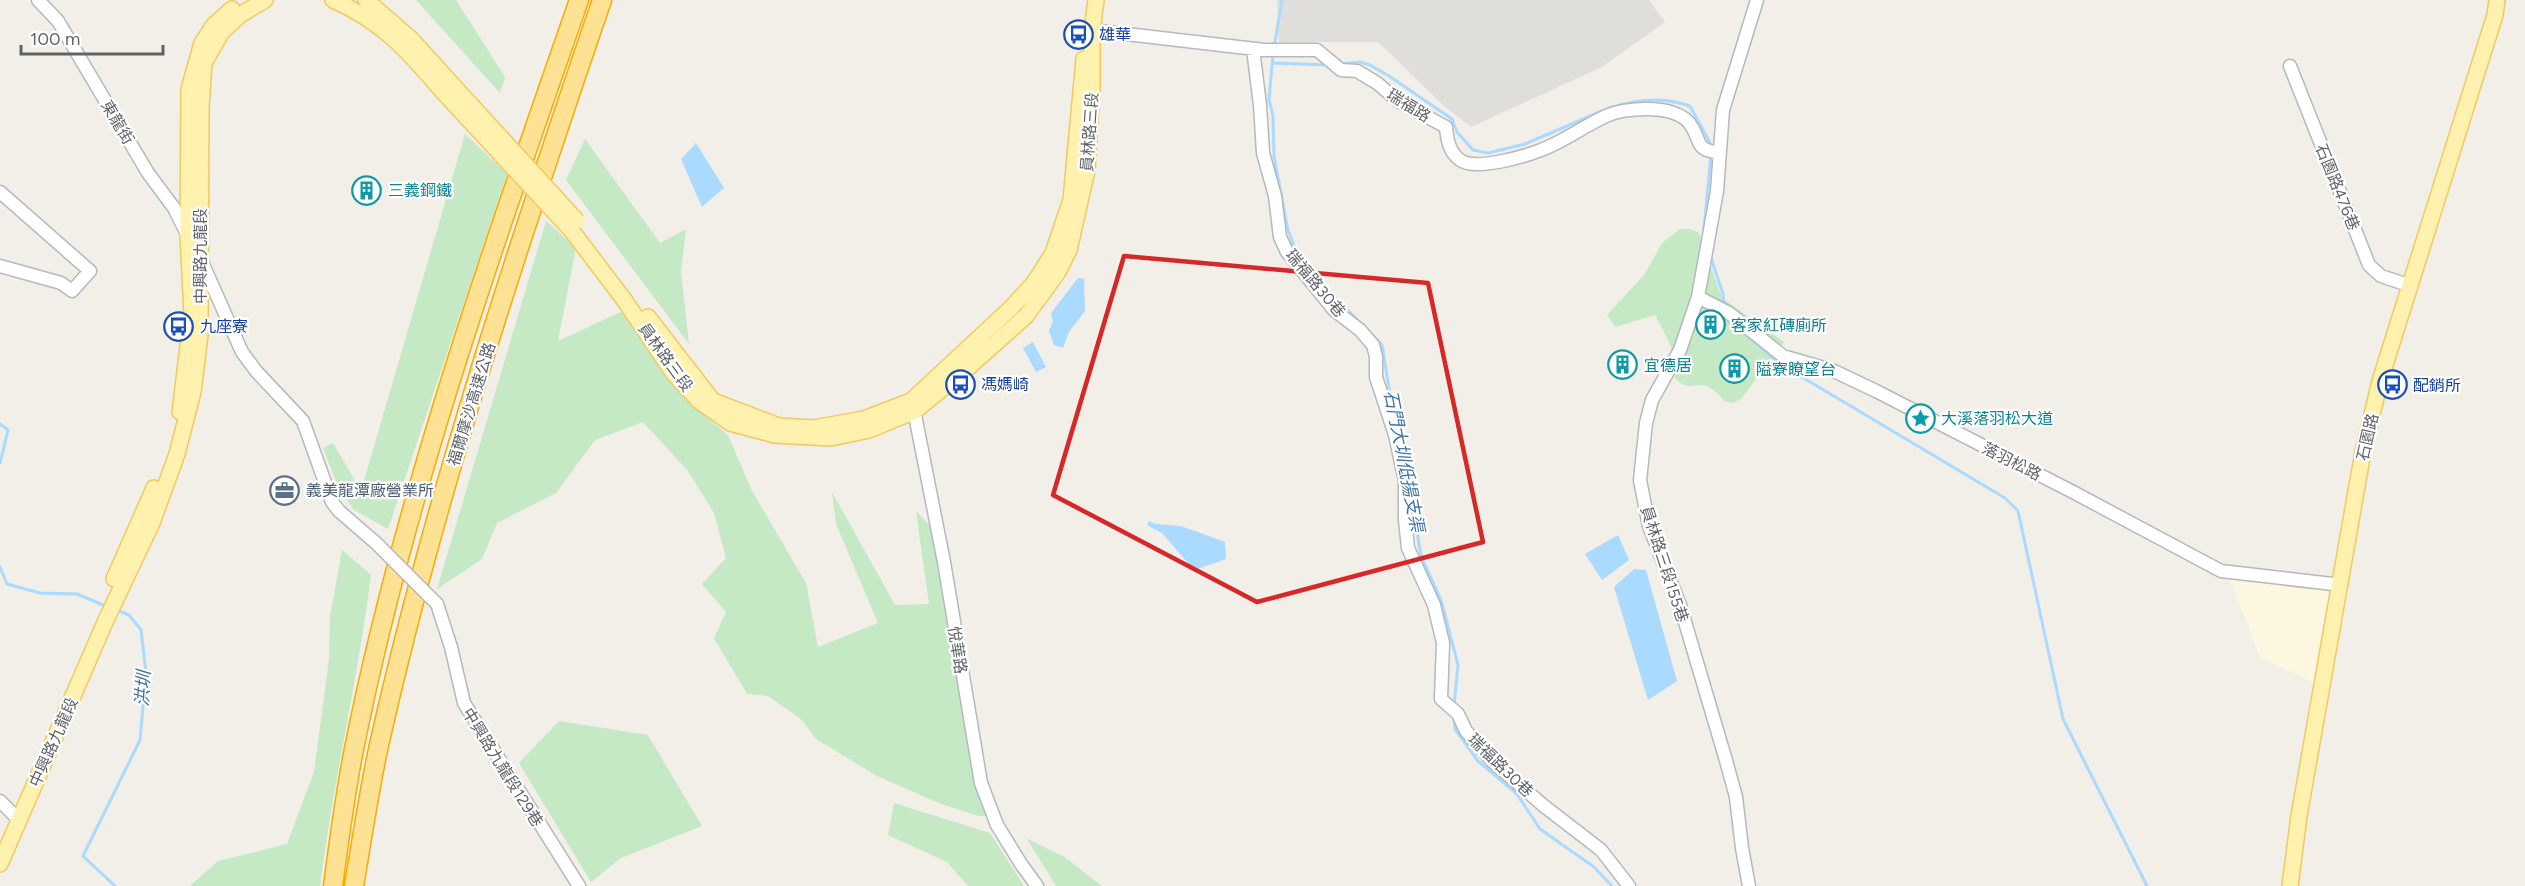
<svg xmlns="http://www.w3.org/2000/svg" width="2525" height="886" font-family="Figtree,'Noto Sans TC',sans-serif">
<rect width="100%" height="100%" fill="#f1efe8"/>
<path fill="#fef7e0" d="M 2229,577 L 2329,590 L 2314,683 L 2260,657 Z"/>
<path fill="#e0deda" d="M 1277,0 L 1649,0 L 1665,22 L 1602,67 L 1471,127 L 1445,107 L 1378,42 L 1279,42 Z"/>
<path fill="#c5e8c5" d="M 416,0 L 456,0 L 505,77 L 500,93 Z
M 465,134 L 507,174 L 388,529 L 354,510 L 338,487 L 323,448 L 333,443 L 361,491 Z
M 585,139 L 660,243 L 686,229 L 681,272 L 689,344 L 566,180 Z
M 546,221 L 576,248 L 558,341 L 627,309 L 705,416 L 728,435 L 752,491 L 806,583 L 818,647 L 878,623 L 836,524 L 832,492 L 895,605 L 929,604 L 916,511 L 931,527 L 988,816 L 979,816 L 941,804 L 877,776 L 816,739 L 802,720 L 768,696 L 747,694 L 714,638 L 726,612 L 702,584 L 726,558 L 714,513 L 688,471 L 643,422 L 595,440 L 556,493 L 497,523 L 482,559 L 437,589 Z
M 1680,229 L 1691,229 L 1699,233 L 1722,298 L 1784,342 L 1741,399 L 1733,403 L 1724,401 C 1701,372 1695,394 1679,382 C 1671,376 1674,363 1673,355 C 1671,342 1661,327 1655,315 L 1615,327 L 1607,315 L 1644,275 L 1663,242 Z
M 342,550 L 371,575 C 358,679 333,782 320,886 L 190,886 L 218,861 L 287,844 L 314,772 L 329,659 L 330,616 Z
M 559,721 L 648,735 L 702,826 L 621,858 L 591,882 L 519,763 Z
M 894,803 L 990,833 L 1024,886 L 968,886 L 947,862 L 888,835 Z
M 1027,839 L 1063,856 L 1102,886 L 1056,886 Z"/>
<path fill="#aadaff" d="M 696,143 L 724,188 L 702,207 L 681,159 Z
M 1078,278 L 1084,279 L 1085,311 L 1069,332 L 1063,348 L 1054,345 L 1049,331 L 1053,321 L 1051,313 Z
M 1033,342 L 1046,367 L 1036,372 L 1023,348 Z
M 1149,521 L 1156,524 L 1181,526 L 1225,542 L 1226,559 L 1194,570 L 1162,533 L 1147,525 Z
M 1618,535 L 1629,560 L 1602,580 L 1585,554 Z
M 1634,569 L 1646,570 L 1677,681 L 1648,700 L 1614,587 Z"/>
<g fill="none" stroke-linecap="round" stroke-linejoin="round">
<path stroke="#aadaff" stroke-width="3" d="M 1274,48 L 1282,0
M 1273,55 L 1269,99 L 1273,116 L 1274,157 L 1288,230 L 1294,246 L 1327,289 L 1382,345 L 1393,413
M 1272,63 L 1329,65
M 1339,64 L 1360,62 L 1370,65 L 1389,76 L 1452,119 L 1457,132 L 1473,150 L 1488,153 L 1525,144 L 1602,111
M 1611,108 C 1637,99 1664,97 1690,106 L 1710,143 L 1710,148
M 1704,229 L 1711,155
M 1710,255 L 1723,294 L 1724,306
M 1725,316 L 1780,364 L 2005,498 L 2018,511 L 2063,719 L 2147,886
M 0,424 L 8,430 L 0,463
M 1411,495 L 1421,556 L 1441,600 L 1458,665 L 1454,706
M 0,567 L 7,584 L 40,593 L 77,594 L 108,607
M 1454,719 L 1455,729 L 1478,761 L 1517,794 L 1540,829 L 1594,867 L 1612,886
M 115,886 L 83,856 L 140,740 L 146,673 L 141,630 L 129,615 L 117,610"/>
<defs>
<path id="minor" d="M 38,0 L 58,21 L 148,173 L 174,208 L 187,234
M 1092,30 L 1264,50 L 1317,50 L 1341,70 L 1357,71 L 1377,83 L 1398,101 L 1446,127 C 1447,139 1449,152 1460,160 C 1475,171 1523,157 1541,150 C 1563,142 1584,126 1606,116 C 1617,111 1635,109 1647,109 C 1662,109 1684,112 1692,127 C 1702,144 1695,149 1719,153
M 1253,49 L 1260,105 L 1263,153 L 1275,196 L 1280,237 L 1287,252 L 1334,310 L 1360,330 L 1373,345 L 1376,357 L 1376,377 L 1395,435 L 1405,481 L 1405,520 L 1408,548 L 1434,605 L 1443,643 L 1441,699 L 1458,714 L 1466,731 L 1492,761 L 1544,806 L 1601,850 L 1629,886
M 2290,66 L 2369,265 L 2381,276 L 2411,286
M 0,192 L 90,271 L 72,291 L 61,283 L 0,266
M 202,262 L 242,352 L 256,371 L 303,421 L 332,502 L 339,511 L 376,543
M 1698,297 L 1729,313 L 1783,356 L 1834,371 L 1876,391 L 2073,492 L 2221,571 L 2341,585
M 913,405 L 944,562 L 981,783 L 997,825 L 1021,864 L 1037,886
M 437,604 L 451,647 L 464,703 L 579,886
M 0,801 L 19,820
M 1749,886 L 1742,848 L 1736,797 L 1725,757 L 1680,605 L 1649,526 L 1640,480 L 1646,423 L 1652,400 L 1680,350 L 1698,297 L 1717,191 L 1723,110 L 1757,0"/>
<path id="major" d="M 333,0 C 383,22 408,51 443,92
M 366,0 L 411,39 L 451,83
M 572,231 L 625,301 L 674,374 L 699,401 L 730,423 L 775,435 L 831,438 L 869,430 L 915,411 L 970,366 L 1026,316 L 1058,272 L 1069,250 L 1087,170 L 1092,86 L 1092,30 L 1096,0
M 648,317 L 713,401 L 779,426 L 814,428 L 864,419 L 911,401 L 1011,308 L 1034,283 L 1053,253 L 1071,200 L 1084,59
M 180,412 L 192,314 L 188,236 L 189,89 L 202,43 L 214,25 L 232,9
M 114,579 L 154,488
M 0,864 L 106,620 L 152,523 L 177,454 L 193,392 L 200,335 L 201,107 L 204,63 L 221,33 L 240,15 L 265,0
M 2290,886 L 2299,816 L 2363,452 L 2380,381 L 2495,15 L 2497,0"/>
<path id="highway" d="M 333,886 C 339,840 345,794 354,749 C 405,493 494,245 579,0
M 354,886 C 362,839 369,791 379,745 C 436,492 518,245 602,0"/>
</defs>
<use href="#minor" stroke="#b5b8bc" stroke-width="15"/>
<use href="#major" stroke="#f2c960" stroke-width="18"/>
<use href="#highway" stroke="#f9ab00" stroke-width="21"/>
<use href="#minor" stroke="#fff" stroke-width="12"/>
<use href="#major" stroke="#fff2af" stroke-width="15"/>
<use href="#highway" stroke="#fde293" stroke-width="18"/>
<defs>
<path id="minor-bridge" d="M 376,543 L 437,604"/>
<path id="major-bridge" d="M 451,83 L 577,221
M 443,92 L 572,231"/>
</defs>
<use href="#minor-bridge" stroke="#b5b8bc" stroke-width="15" stroke-linecap="butt"/>
<use href="#major-bridge" stroke="#f2c960" stroke-width="18" stroke-linecap="butt"/>
<use href="#minor-bridge" stroke="#fff" stroke-width="12"/>
<use href="#major-bridge" stroke="#fff2af" stroke-width="15"/>
</g>
<path fill="none" stroke="#d62828" stroke-width="4.5" stroke-linejoin="round" d="M 1124,256 L 1428,283 L 1483,542 L 1257,602 L 1053,495 Z"/>
<defs>
<symbol id="bus-ring" viewBox="-11 -11 22 22"><circle r="9.5" fill="#fff" stroke="#1a4fb4" stroke-width="1.5"/><path d="M-5-6H5V4H4V6H2V4H-2V6H-4V4H-5ZM-3.5-4V0h7V-4ZM-3.5 1.2v1.5H-2V1.2ZM2 1.2v1.5H3.5V1.2Z" fill="#1a4fb4"/></symbol>
<symbol id="building-ring" viewBox="-11 -11 22 22"><circle r="9.5" fill="#fff" stroke="#0f9aa8" stroke-width="1.5"/><path d="M-4-6H4V6H1V3H-1V6H-4ZM-2.5-4.3h1.7v1.8h-1.7ZM.8-4.3h1.7v1.8H.8ZM-2.5-1h1.7V.8h-1.7ZM.8-1h1.7V.8H.8Z" fill="#0f9aa8"/></symbol>
<symbol id="sight-ring" viewBox="-11 -11 22 22"><circle r="9.5" fill="#fff" stroke="#0f9aa8" stroke-width="1.5"/><path d="M0-6L1.8-2.2L6-1.7L2.9 1.2L3.7 5.4L0 3.3L-3.7 5.4L-2.9 1.2L-6-1.7L-1.8-2.2Z" fill="#0f9aa8"/></symbol>
<symbol id="office-ring" viewBox="-11 -11 22 22"><circle r="9.5" fill="#fff" stroke="#5c6f8a" stroke-width="1.5"/><path d="M-6-3h4V-5.5h4V-3h4V5H-6ZM-1-4.5V-3h2v-1.5ZM-6 0V1H6V0Z" fill="#5c6f8a"/></symbol>
</defs>
<g fill-rule="evenodd">
<use href="#bus-ring" x="1062" y="18" width="33" height="33"/>
<use href="#building-ring" x="350" y="174" width="33" height="33"/>
<use href="#building-ring" x="1694" y="308" width="33" height="33"/>
<use href="#bus-ring" x="162" y="310" width="33" height="33"/>
<use href="#building-ring" x="1606" y="348" width="33" height="33"/>
<use href="#building-ring" x="1718" y="352" width="33" height="33"/>
<use href="#bus-ring" x="944" y="368" width="33" height="33"/>
<use href="#bus-ring" x="2376" y="368" width="33" height="33"/>
<use href="#sight-ring" x="1904" y="402" width="33" height="33"/>
<use href="#office-ring" x="268" y="474" width="33" height="33"/>
</g>
<g text-anchor="middle" stroke-width="4.5" stroke-linejoin="round" paint-order="stroke">
<g font-size="16" fill="#164399" stroke="#fff" text-anchor="start">
<text x="1099" y="40">雄華</text>
<text x="200" y="332">九座寮</text>
<text x="981" y="390">馮媽崎</text>
<text x="2413" y="391">配銷所</text>
</g>
<g font-size="16" fill="#5f6368" stroke="#fff">
<text transform="translate(1409 105) rotate(32)" y="6">瑞福路</text>
<text transform="translate(118 122) rotate(59)" y="6">東龍街</text>
<text transform="translate(1089 132) rotate(-86)" y="6">員林路三段</text>
<text transform="translate(2338 187) rotate(68)" y="6">石園路476巷</text>
<text transform="translate(200 256) rotate(-90)" y="6">中興路九龍段</text>
<text transform="translate(1316 283) rotate(50)" y="6">瑞福路30巷</text>
<text transform="translate(666 357) rotate(54)" y="6">員林路三段</text>
<text transform="translate(471 404) rotate(-73)" y="6">福爾摩沙高速公路</text>
<text transform="translate(2367 437) rotate(-77)" y="6">石園路</text>
<text transform="translate(2012 461) rotate(27)" y="6">落羽松路</text>
<text transform="translate(1665 564) rotate(72)" y="6">員林路三段155巷</text>
<text transform="translate(958 650) rotate(81)" y="6">悅華路</text>
<text transform="translate(53 742) rotate(-66)" y="6">中興路九龍段</text>
<text transform="translate(1501 765) rotate(44)" y="6">瑞福路30巷</text>
<text transform="translate(503 767) rotate(58)" y="6">中興路九龍段129巷</text>
</g>
<g font-size="16" fill="#0d838f" stroke="#fff" text-anchor="start">
<text x="388" y="196">三義鋼鐵</text>
<text x="1731" y="331">客家紅磚廁所</text>
<text x="1644" y="371">宜德居</text>
<text x="1756" y="375">隘寮瞭望台</text>
<text x="1941" y="424">大溪落羽松大道</text>
</g>
<g font-size="16" fill="#4e5e75" stroke="#fff" text-anchor="start">
<text x="306" y="496">義美龍潭廠營業所</text>
</g>
<g font-size="18" font-style="italic" fill="#4174aa" stroke="#fff">
<text transform="translate(1404 461) rotate(79)" y="6">石門大圳低揚支渠</text>
<text transform="translate(143 689) rotate(-87)" y="6">洪圳</text>
</g>
</g>
<path d="M21 45v9h142v-9" fill="none" stroke="#5f6368" stroke-width="3"/>
<text x="30" y="45" font-size="18" fill="#5f6368" stroke="#ffffff" stroke-width="4.5" paint-order="stroke">100 m</text>
</svg>
